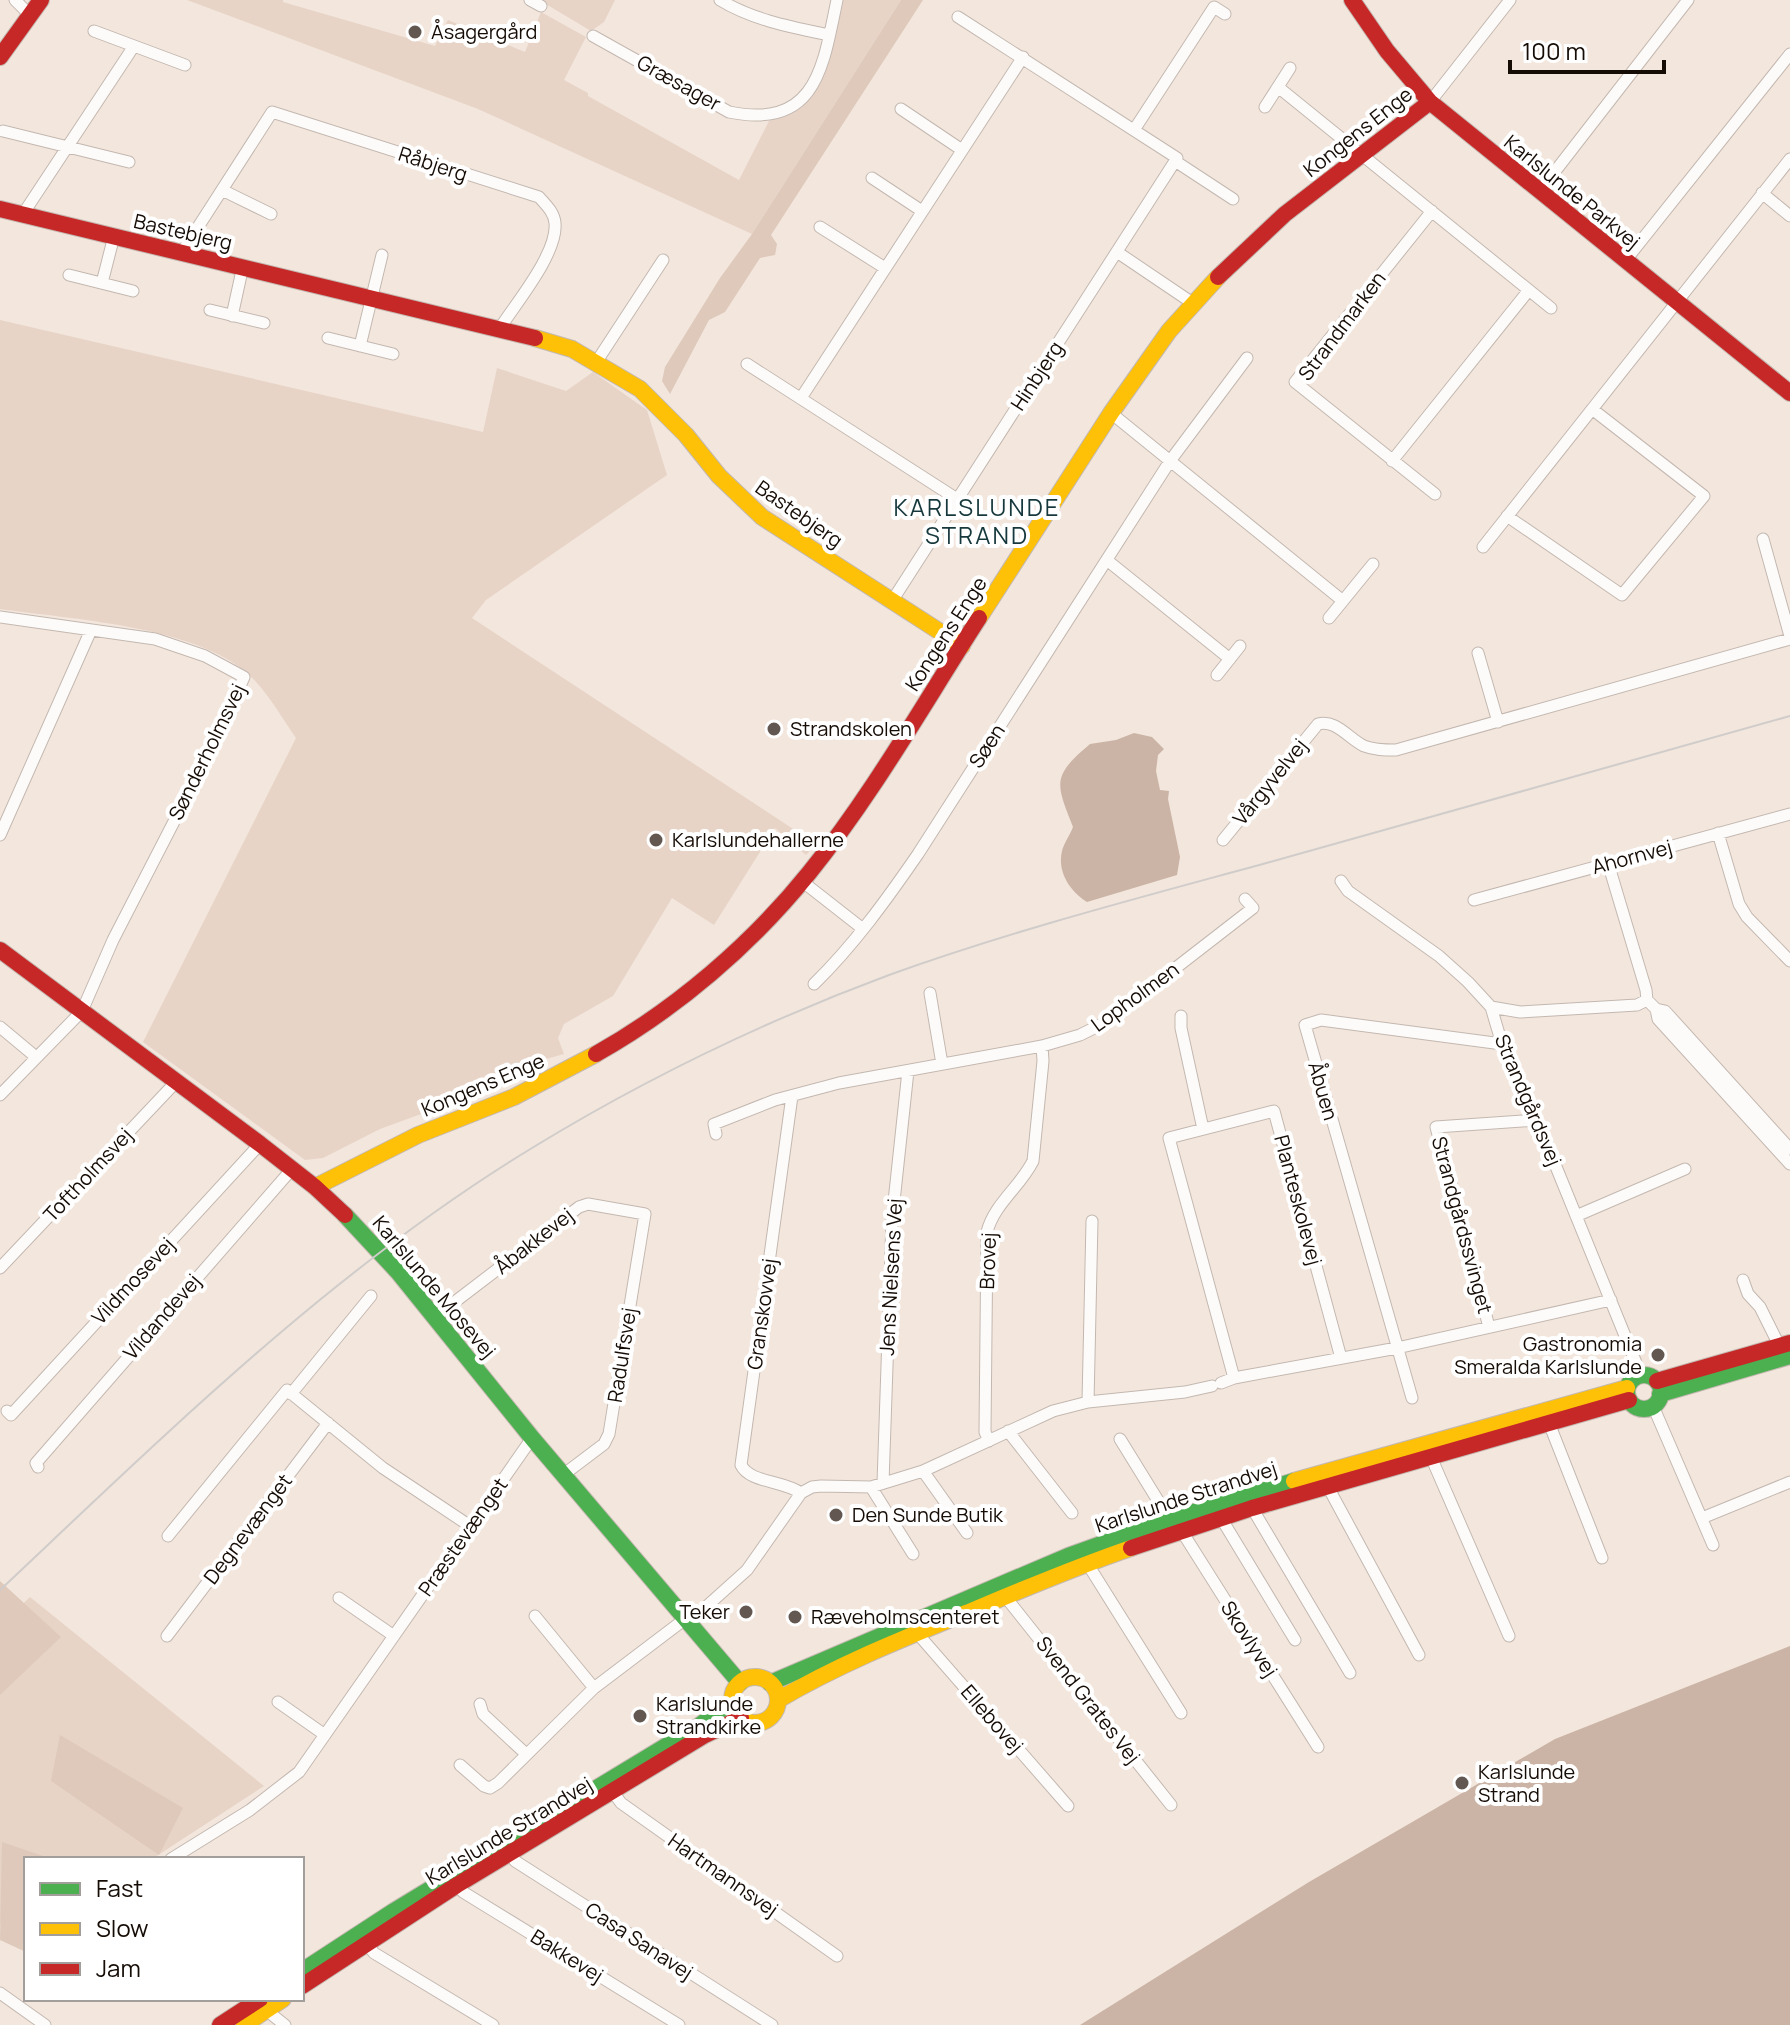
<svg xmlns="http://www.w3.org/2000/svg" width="1790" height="2025" font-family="Manrope,sans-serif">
<rect width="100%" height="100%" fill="#f3e6dd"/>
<path fill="#e7d4c7" d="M 187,0 L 283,0 L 283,2 L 435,46 L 448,20 L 525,52 L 541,12 L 586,37 L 564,80 L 588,93 L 588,96 L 739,180 L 769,121 C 826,101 831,53 841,0 L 901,0 L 752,234 L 478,109 Z
M 539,0 L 615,0 L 604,22 L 591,31 Z
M 0,320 L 483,432 L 497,368 L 566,391 L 593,372 L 647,410 L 667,475 L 486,600 L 472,618 L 816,844 L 806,855 L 775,828 L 714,925 L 672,898 L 613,996 L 564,1024 L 558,1038 L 564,1054 L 546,1059 L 473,1095 L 380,1129 L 323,1158 L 305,1160 L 143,1042 L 296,738 C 281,717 267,691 248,674 C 195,626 70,619 0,609 Z
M 30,1597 L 264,1786 L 152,1859 L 26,1859 L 0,1925 L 0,1626 Z"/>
<path fill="#dec9bb" d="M 901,0 L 923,0 L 771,235 L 777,244 L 775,255 L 760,258 L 725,312 L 709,320 L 670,394 L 662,381 L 665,367 L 720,278 L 752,234 Z
M 0,1581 L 61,1637 L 0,1695 Z
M 60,1735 L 183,1808 L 159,1855 L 51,1781 Z
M 2,1842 L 43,1856 L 46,1859 L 26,1859 L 26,1952 L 0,1940 Z"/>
<path fill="#cbb4a5" d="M 1134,733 L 1152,737 L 1164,749 L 1158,755 L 1156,771 L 1160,790 L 1169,791 L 1168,799 L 1180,857 L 1177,875 L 1087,902 C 1070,891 1057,872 1062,851 C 1064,843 1070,835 1073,827 C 1056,783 1051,777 1090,744 L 1116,740 Z
M 1790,1646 L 1790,2025 L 1080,2025 L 1309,1882 L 1555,1739 Z"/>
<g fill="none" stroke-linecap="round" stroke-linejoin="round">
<defs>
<path id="street" d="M 15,0 L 30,15
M 530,0 L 541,6
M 720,0 C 753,20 791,27 829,35
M 94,31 L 185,65
M 593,36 L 729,112 C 817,130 823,66 837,0
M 1278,87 L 1551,308
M 1430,102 L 1510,0
M 1265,107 L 1290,68
M 901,109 L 962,150
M 1134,130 L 1214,7 L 1225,14
M 3,131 L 129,162
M 1175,161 L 1233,199
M 872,178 L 922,211
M 222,190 L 271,214
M 1539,192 L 1688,0
M 1762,193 L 1790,216
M 1432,211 L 1295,382 L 1435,494
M 23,214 L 134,46
M 820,227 L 885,268
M 182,252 L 272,112 L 539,197 C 546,205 554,212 555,223 C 558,253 516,303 500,328
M 1117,252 L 1194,304
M 1625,261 L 1790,54
M 69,275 L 133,291
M 102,283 L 114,236
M 210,310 L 264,323
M 232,316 L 243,266
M 328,338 L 393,354
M 360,346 L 382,255
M 597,361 L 663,260
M 747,364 L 957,499
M 801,398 L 1023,57
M 1111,413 L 1343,601
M 1392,461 L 1529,290
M 1507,516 L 1622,595 L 1704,496 L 1592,409
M 1763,539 L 1790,636
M 1483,547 L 1790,159
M 1108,561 L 1230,659
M 892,601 L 1177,158 L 958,17
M 0,617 L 155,639 L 205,656 L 244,677 L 217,738 L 113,940 L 82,1011 L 0,1095
M 1329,618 L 1373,564
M 1478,653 L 1498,722
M 1217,675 L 1240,646
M 1718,833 L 1739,904 L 1747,917 L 1790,961
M 0,835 L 91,630
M 1223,840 L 1318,724 C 1336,719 1349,739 1364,746 C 1374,750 1385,750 1396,750 L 1790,639
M 1608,863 L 1646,990 L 1647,1000
M 1341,881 L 1348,891 L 1439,956 L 1468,982 L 1491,1007 L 1502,1044 L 1537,1120 L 1641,1375
M 803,882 L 863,929
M 1474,900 L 1790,814
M 814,984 C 854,945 887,899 918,854 L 1170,461 L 1247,358
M 930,993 L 942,1064
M 1491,1007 L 1520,1012 L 1637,1005 L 1647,1000 L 1656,1009 L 1665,1011 L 1790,1149
M 1656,1009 L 1658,1019 L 1790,1164
M 1181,1016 L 1181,1028 L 1203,1129
M 0,1027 L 36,1057
M 792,1096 L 741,1465 C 750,1483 782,1480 801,1493
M 716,1134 L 714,1124 L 775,1100 L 839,1083 L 1042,1046 L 1080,1035 L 1106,1022 L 1253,908 L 1245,899
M 1576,1216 L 1685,1169
M 0,1268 L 176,1082
M 1743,1280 L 1748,1294 L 1760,1307 L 1780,1347
M 435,1317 L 579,1207 L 588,1204 L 645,1214 L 609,1434 L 604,1444 L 563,1475
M 1489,1327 L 1436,1127 L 1537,1120
M 1234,1378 L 1169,1138 L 1274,1111 L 1341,1358
M 1221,1383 L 1234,1378 L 1397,1348 L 1611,1300
M 291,1394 L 371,1296
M 1412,1398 L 1305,1025 L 1321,1020 L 1502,1044
M 1088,1402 L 1092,1221
M 1653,1406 L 1713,1545
M 7,1411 L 11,1415 L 260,1144
M 1547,1418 L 1602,1558
M 1008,1431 L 1072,1513
M 1120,1439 L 1170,1520
M 989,1441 L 985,1432 L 987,1232 C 994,1204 1020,1187 1033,1161 L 1043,1061 L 1042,1046
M 1431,1457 L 1509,1636
M 38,1467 L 36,1463 L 292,1169
M 923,1471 L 967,1533
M 883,1483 L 892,1220 L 908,1071
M 871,1487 L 913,1554
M 1328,1487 L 1419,1655
M 1252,1508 L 1350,1673
M 1221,1518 L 1295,1640
M 1702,1518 L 1790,1482
M 1181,1530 L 1318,1747
M 168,1536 L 287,1390 L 383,1468 L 470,1526
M 1087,1563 L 1181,1713
M 1004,1595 L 1171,1805
M 339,1598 L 394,1636
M 535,1616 L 594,1688
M 688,1623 L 747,1570 L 801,1493 L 812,1487 L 821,1486 L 871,1487 L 923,1471 L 1053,1411 L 1088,1402 L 1185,1392 L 1212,1386
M 917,1633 L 1068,1806
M 167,1636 L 328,1423
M 278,1702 L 325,1735
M 480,1704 L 483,1714 L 526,1754
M 460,1765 L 484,1786 L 490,1788 L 498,1783 L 594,1688 L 685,1619
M 613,1792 L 621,1803 L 837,1956
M 510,1853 L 515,1861 L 772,2025
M 171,1859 L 250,1810 L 299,1772 L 532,1438
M 457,1885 L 463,1892 L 679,2025
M 366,1943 L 374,1953 L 493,2025
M 0,1993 L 45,2025
M 266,2010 L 285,2025"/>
<path id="fast" d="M 345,1215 L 398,1272 L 532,1438 L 740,1683
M1627 1392a17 17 0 1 1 34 0a17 17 0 1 1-34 0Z
M 1660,1394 L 1790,1356
M 770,1683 L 1068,1556 L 1168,1520 L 1294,1481
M 302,1971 L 394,1911 L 699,1726 L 732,1701"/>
<path id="slow" d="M 535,338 L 572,349 L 640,389 L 686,435 L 719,476 L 762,517 L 962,646
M 979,618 L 1111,413 L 1169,331 L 1218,277
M 315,1187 L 418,1135 L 514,1097 L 596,1054
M 1294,1481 L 1627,1388
M732 1700a23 23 0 1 1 46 0a23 23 0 1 1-46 0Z
M 778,1700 C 837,1665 902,1639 966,1613 C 1021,1590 1075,1567 1131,1548
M 244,2025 L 283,1999"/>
<path id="jam" d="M 1352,0 L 1387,51 L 1430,102 L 1790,393
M 0,57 L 41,0
M 0,209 L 535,338
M 1218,277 L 1285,214 L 1430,102
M 0,950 L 260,1144 L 315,1187 L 345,1215
M 596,1054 C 676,1009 751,945 809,873 C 873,794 924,703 979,618
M 1657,1381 L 1790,1343
M 1131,1548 L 1252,1508 L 1629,1400
M 302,1986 L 457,1885 L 705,1735 L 741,1718
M 220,2025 L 260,1999"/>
</defs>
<use href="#street" stroke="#c3b8b0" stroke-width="13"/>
<use href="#fast" stroke="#c3b8b0" stroke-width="18"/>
<use href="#slow" stroke="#c3b8b0" stroke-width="18"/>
<use href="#jam" stroke="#c3b8b0" stroke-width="18"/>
<use href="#street" stroke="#fdfbfa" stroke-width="11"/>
<use href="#fast" stroke="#4caf50" stroke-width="16"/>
<use href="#slow" stroke="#ffc107" stroke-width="16"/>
<use href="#jam" stroke="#c62828" stroke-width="16"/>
<path stroke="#d0ccca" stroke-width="2" d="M 0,1590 C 169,1431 333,1269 532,1148 C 645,1079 765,1021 889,975 C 1014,930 1142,897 1270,862 C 1443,813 1617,765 1790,716"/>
</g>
<g fill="#635851" stroke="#fff" stroke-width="3">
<circle cx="415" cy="32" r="8"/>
<circle cx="774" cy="729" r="8"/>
<circle cx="656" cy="840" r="8"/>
<circle cx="1658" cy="1355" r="8"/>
<circle cx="836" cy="1515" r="8"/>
<circle cx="746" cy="1612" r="8"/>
<circle cx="795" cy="1617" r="8"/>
<circle cx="640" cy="1716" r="8"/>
<circle cx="1462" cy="1783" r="8"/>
</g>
<g text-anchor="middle" stroke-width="8" stroke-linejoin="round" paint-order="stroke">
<g font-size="20" fill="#160c06" stroke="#fff" text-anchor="start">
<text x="431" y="39">Åsagergård</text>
<text x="790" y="736">Strandskolen</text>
<text x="672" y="847">Karlslundehallerne</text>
<text x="1642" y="1351" text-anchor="end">Gastronomia<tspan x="1642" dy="23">Smeralda Karlslunde</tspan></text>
<text x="852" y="1522">Den Sunde Butik</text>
<text x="730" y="1619" text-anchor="end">Teker</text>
<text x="811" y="1624">Ræveholmscenteret</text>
<text x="656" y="1711">Karlslunde<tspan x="656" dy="23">Strandkirke</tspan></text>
<text x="1478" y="1779">Karlslunde<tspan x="1478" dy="23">Strand</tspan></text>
</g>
<g font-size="20" fill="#160c06" stroke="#fff">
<text transform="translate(679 83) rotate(29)" y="7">Græsager</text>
<text transform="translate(1358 132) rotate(-38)" y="7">Kongens Enge</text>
<text transform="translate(433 164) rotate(18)" y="7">Råbjerg</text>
<text transform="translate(1572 192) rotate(39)" y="7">Karlslunde Parkvej</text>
<text transform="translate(183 232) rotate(13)" y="7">Bastebjerg</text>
<text transform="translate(1342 326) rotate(-53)" y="7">Strandmarken</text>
<text transform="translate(1037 376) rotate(-57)" y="7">Hinbjerg</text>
<text transform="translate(799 514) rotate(35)" y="7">Bastebjerg</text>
<text transform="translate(946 634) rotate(-57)" y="7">Kongens Enge</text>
<text transform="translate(987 746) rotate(-57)" y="7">Søen</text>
<text transform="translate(207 752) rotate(-64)" y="7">Sønderholmsvej</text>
<text transform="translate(1270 782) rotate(-51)" y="7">Vårgyvelvej</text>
<text transform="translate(1632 857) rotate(-15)" y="7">Ahornvej</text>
<text transform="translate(1135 997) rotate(-36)" y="7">Lopholmen</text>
<text transform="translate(483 1085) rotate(-23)" y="7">Kongens Enge</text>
<text transform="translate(1323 1091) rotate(74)" y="7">Åbuen</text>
<text transform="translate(1528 1100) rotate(67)" y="7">Strandgårdsvej</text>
<text transform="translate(88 1175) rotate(-47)" y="7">Toftholmsvej</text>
<text transform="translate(1298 1200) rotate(75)" y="7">Planteskolevej</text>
<text transform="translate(1462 1225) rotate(75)" y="7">Strandgårdssvinget</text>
<text transform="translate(534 1241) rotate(-38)" y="7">Åbakkevej</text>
<text transform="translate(988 1261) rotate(-88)" y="7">Brovej</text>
<text transform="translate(891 1277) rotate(-87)" y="7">Jens Nielsens Vej</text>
<text transform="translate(133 1281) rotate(-47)" y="7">Vildmosevej</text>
<text transform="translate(434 1287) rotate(50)" y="7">Karlslunde Mosevej</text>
<text transform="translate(762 1314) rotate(-82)" y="7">Granskovvej</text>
<text transform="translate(162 1317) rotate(-49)" y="7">Vildandevej</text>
<text transform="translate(622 1355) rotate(-81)" y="7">Radulfsvej</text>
<text transform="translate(1186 1497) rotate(-18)" y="7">Karlslunde Strandvej</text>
<text transform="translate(248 1529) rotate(-53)" y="7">Degnevænget</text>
<text transform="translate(463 1537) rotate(-55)" y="7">Præstevænget</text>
<text transform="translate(1249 1639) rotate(57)" y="7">Skovlyvej</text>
<text transform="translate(1088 1700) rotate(52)" y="7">Svend Grates Vej</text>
<text transform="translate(992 1719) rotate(49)" y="7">Ellebovej</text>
<text transform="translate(509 1831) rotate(-31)" y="7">Karlslunde Strandvej</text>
<text transform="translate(723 1875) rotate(35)" y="7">Hartmannsvej</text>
<text transform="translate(639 1941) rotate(33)" y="7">Casa Sanavej</text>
<text transform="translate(567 1956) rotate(32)" y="7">Bakkevej</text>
</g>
<g font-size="24" letter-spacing="2" fill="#16383c" stroke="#fff">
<text x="977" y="516">KARLSLUNDE<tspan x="977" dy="28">STRAND</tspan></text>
</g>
</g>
<rect x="24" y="1857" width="280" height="144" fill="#ffffff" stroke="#a29e9b" stroke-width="2"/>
<rect x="40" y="1883" width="40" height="12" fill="#4caf50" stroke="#a29e9b" stroke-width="2"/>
<text x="96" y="1897" font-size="24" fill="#160c06">Fast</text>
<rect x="40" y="1923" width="40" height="12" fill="#ffc107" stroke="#a29e9b" stroke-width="2"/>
<text x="96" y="1937" font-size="24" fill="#160c06">Slow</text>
<rect x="40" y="1963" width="40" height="12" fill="#c62828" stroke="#a29e9b" stroke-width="2"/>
<text x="96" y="1977" font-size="24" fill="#160c06">Jam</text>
<path d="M1510 60v12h154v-12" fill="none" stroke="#160c06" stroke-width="4"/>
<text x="1522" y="60" font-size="24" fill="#160c06" stroke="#ffffff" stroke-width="6" paint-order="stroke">100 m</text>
</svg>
